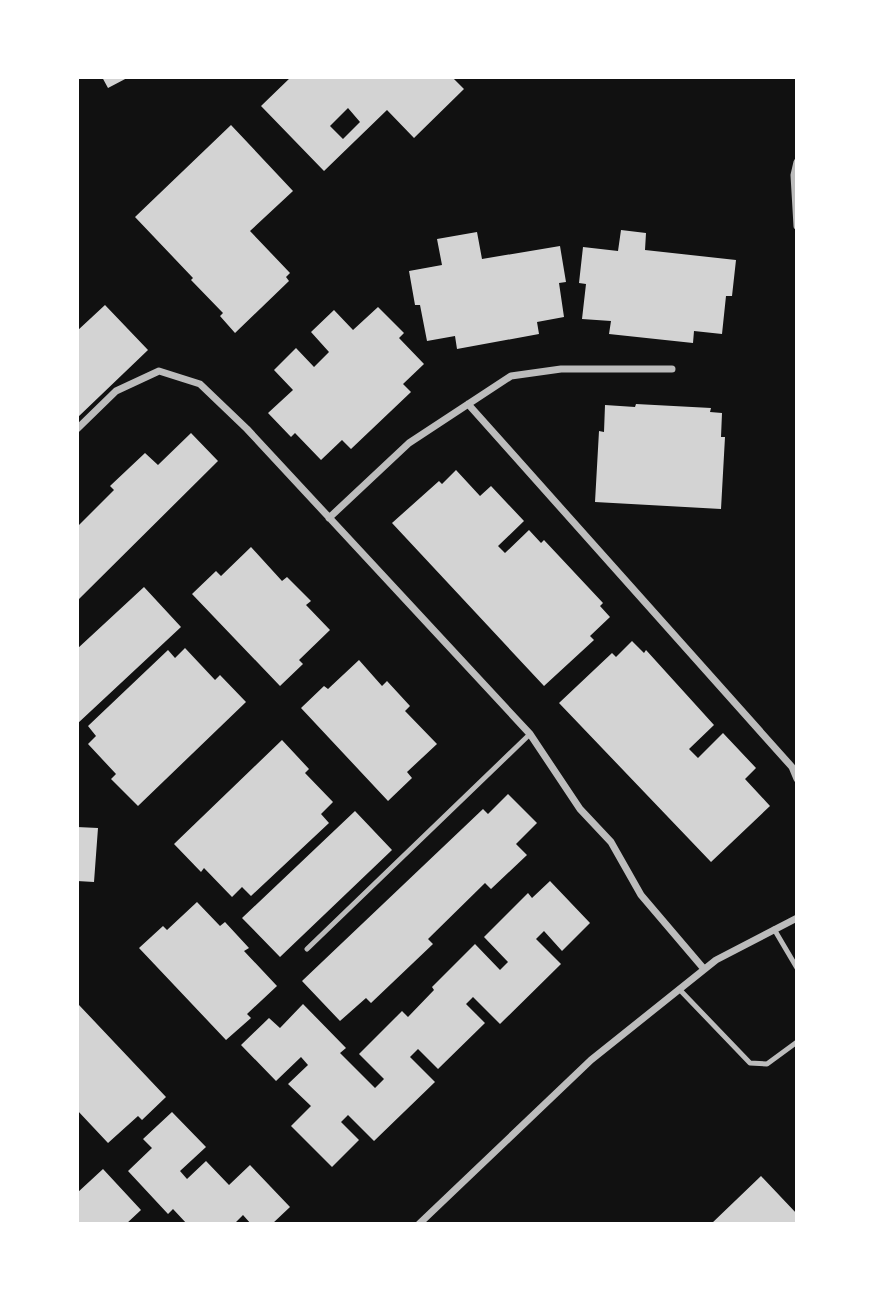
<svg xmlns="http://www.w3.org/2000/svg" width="874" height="1301" font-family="'Space Grotesk',sans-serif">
<rect width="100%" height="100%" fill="#111"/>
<path fill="#d3d3d3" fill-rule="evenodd" d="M 102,77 L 129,77 L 108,88 Z
M 291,77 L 452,77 L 464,89 L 414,138 L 387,110 L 324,171 L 261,106 ZM 348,108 L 360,122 L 343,139 L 330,126 Z
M 231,125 L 293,191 L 250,231 L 290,273 L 286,277 L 289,281 L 235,333 L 220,316 L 223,313 L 191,280 L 193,278 L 135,217 Z
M 621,230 L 646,233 L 645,250 L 736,260 L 732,296 L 726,296 L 722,334 L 694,331 L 693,343 L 609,334 L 611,321 L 582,319 L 586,284 L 579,283 L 583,247 L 618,251 Z
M 477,232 L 482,259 L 560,246 L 566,282 L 559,283 L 564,317 L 537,322 L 539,334 L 457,349 L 455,336 L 427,341 L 420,305 L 415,305 L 409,271 L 442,265 L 437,239 Z
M 105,305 L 148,350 L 77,418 L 77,331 Z
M 378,307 L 404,333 L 399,338 L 424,364 L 403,384 L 411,392 L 351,449 L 342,440 L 321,460 L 295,433 L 291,437 L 268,413 L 293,390 L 274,370 L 296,348 L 314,367 L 329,352 L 311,332 L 334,310 L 353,330 Z
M 636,404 L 711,408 L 710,412 L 722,413 L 721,437 L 725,437 L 721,509 L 595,502 L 599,431 L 604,432 L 605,405 L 635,407 Z
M 191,433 L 218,461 L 77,601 L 77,527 L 114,490 L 110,486 L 145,453 L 158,465 Z
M 456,470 L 480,496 L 491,486 L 524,521 L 498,546 L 505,553 L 529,530 L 541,543 L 544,540 L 603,603 L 600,606 L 610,617 L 590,636 L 594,640 L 544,686 L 392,523 L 439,481 L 442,484 Z
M 251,547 L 282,581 L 287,577 L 311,601 L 306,605 L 330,630 L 299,660 L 303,664 L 280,686 L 192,594 L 216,571 L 221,576 Z
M 144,587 L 181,627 L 77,724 L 77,649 Z
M 632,641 L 644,653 L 646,650 L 714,725 L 689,749 L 698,758 L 723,733 L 756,768 L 745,779 L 770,806 L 711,862 L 559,703 L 612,653 L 616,657 Z
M 185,648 L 215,680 L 220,675 L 246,702 L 138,806 L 111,779 L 116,774 L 88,744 L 96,736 L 88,726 L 168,650 L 175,658 Z
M 359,660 L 382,686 L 387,681 L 410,706 L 405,711 L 437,744 L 407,772 L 412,778 L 388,801 L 301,708 L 324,686 L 328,689 Z
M 282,740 L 309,769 L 305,773 L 333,802 L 321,814 L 329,823 L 251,896 L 242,887 L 232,897 L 204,868 L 201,872 L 174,844 Z
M 508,794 L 537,823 L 516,844 L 527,855 L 491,889 L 485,883 L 428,939 L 433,944 L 371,1003 L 366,998 L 340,1021 L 302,981 L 483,809 L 488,814 Z
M 355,811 L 392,850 L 280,957 L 242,918 Z
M 77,827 L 98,828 L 94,882 L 77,881 Z
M 550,881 L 590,923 L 562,951 L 544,931 L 536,939 L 561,964 L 500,1024 L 473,997 L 466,1004 L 485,1023 L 438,1069 L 418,1049 L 410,1057 L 435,1082 L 374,1141 L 348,1115 L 341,1122 L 359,1140 L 332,1167 L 291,1126 L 311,1106 L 288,1084 L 308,1065 L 301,1057 L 276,1081 L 241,1045 L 269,1018 L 280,1028 L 303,1004 L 346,1048 L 340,1053 L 375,1088 L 384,1079 L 359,1054 L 402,1011 L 408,1017 L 434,990 L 432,987 L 475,944 L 500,970 L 508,962 L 484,937 L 528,893 L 532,898 Z
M 197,902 L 220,926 L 225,922 L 249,948 L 244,951 L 277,986 L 247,1014 L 251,1018 L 226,1040 L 139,948 L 163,926 L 167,930 Z
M 79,1005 L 166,1097 L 142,1120 L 138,1116 L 108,1143 L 77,1110 Z
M 172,1112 L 206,1147 L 180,1171 L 187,1179 L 206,1161 L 229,1185 L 250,1165 L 290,1207 L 272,1224 L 251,1224 L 243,1215 L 234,1224 L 187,1224 L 173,1209 L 168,1214 L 128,1171 L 152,1148 L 143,1139 Z
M 103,1169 L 141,1210 L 126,1224 L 77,1224 L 77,1193 Z
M 761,1176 L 797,1214 L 797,1224 L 711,1224 Z"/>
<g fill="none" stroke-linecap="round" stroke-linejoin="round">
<path stroke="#bcbcbc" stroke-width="5" d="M 774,929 L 797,968
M 307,949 L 530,734
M 679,989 L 750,1063 L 767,1064 L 797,1042"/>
<path stroke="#bcbcbc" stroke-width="7" d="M 797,162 L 794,175 L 797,226
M 468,404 L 792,767 L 797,779
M 77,429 L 116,391 L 159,371 L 200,384 L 247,429 L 530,734 L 580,809 L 611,842 L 641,895 L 704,969
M 329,518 L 409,443 L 511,376 L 561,369 L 672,369
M 419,1224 L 591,1060 L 716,960 L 797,918"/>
</g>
<rect width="874" height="1301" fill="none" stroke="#ffffff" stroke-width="158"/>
</svg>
